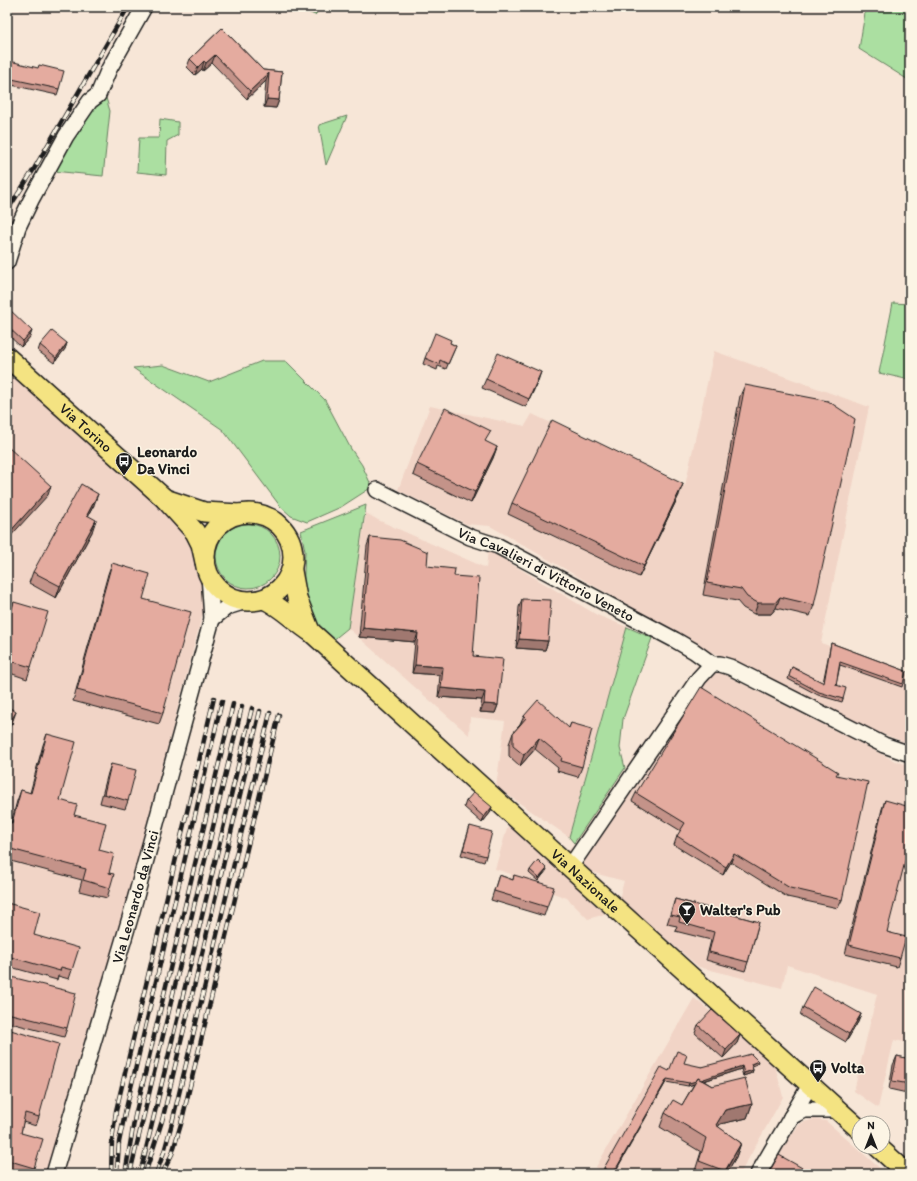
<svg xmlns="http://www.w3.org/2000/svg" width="917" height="1181" font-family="Itim,sans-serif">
<rect width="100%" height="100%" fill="#f7e6d7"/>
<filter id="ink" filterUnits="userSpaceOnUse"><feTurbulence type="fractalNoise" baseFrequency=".025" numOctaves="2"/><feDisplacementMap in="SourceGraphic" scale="8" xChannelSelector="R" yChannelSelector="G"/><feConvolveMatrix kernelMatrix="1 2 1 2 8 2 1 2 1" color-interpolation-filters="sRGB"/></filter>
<g filter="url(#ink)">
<path fill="#f1d4c6" d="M 714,351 L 869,407 L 821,643 L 910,675 L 910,744 L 869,729 L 699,646 L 490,526 L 466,524 L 398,490 L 430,406 L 525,426 L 532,414 L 685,486 Z
M 17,378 L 164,510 L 192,542 L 205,591 L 204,608 L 55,1174 L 7,1174 L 7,381 Z
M 366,513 L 378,520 L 486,568 L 488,550 L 597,615 L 627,627 L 569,837 L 496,787 L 505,721 L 470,717 L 469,735 L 348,628 Z
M 700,662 L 895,761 L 910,766 L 910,1043 L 894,1040 L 878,1108 L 854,1091 L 877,994 L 787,965 L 782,988 L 699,967 L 619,899 L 624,881 L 590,872 L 568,852 Z
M 509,822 L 605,914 L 588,919 L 567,898 L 510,878 L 511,874 L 495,869 Z
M 694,998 L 775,1065 L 783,1097 L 740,1174 L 607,1174 L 596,1167 Z
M 814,1119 L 826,1121 L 884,1172 L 883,1174 L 768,1174 L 792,1134 L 801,1123 Z"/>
<path fill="#abdfa1" stroke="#647e5e" d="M 296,7 L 322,7 L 315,15 Z
M 866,7 L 910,7 L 910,81 L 859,49 Z
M 106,98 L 110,111 L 103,176 L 53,171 C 68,146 82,116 106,98 Z
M 347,116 L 326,165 L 319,125 Z
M 160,119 L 178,122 L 178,135 L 167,141 L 166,175 L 137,172 L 139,138 L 159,138 Z
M 893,303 L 910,304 L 910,380 L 879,373 Z
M 262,361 L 286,361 L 325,400 L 351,449 L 362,465 L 372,487 L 341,507 L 307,522 L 291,516 L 280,506 L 223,430 L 133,368 L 163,365 L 209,382 Z
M 366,505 L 348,628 L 332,641 L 319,627 L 310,612 L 303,594 L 305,551 L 301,531 Z
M216 556a32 32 0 1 1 64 0a32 32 0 1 1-64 0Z
M 627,627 L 652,638 L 623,719 L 620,748 L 625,768 L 574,843 L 569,837 Z"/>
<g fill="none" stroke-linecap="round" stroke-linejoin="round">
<defs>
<g id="minor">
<path d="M 7,262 L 18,227 L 31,200 L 66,136 L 90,101 L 98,95 L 109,69 L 144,7"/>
<path id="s1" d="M 377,490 L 470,537 L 498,546 L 675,640 L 694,651 L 712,664"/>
<path d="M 212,619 L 227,607 L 246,601"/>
<path d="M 570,867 L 699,678 L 712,664 L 720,664 L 730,667 L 884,745 L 910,754"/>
<path d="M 791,1117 L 804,1110 L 838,1110"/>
<path id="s2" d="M 54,1174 L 130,918 L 212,619 L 209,575"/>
<path d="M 758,1174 L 810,1085"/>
</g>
<g id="major">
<path id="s3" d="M 7,357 L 165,499 L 195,532 L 201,544 L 205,562"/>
<path d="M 165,499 L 204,512 L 239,514"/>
<circle cx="249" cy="557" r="44"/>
<path d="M 292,571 L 297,598 L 310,631"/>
<path id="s4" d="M 264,599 C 282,607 295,622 311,632 L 859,1129"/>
<path d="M 878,1147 L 908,1174"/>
</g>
</defs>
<use href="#minor" stroke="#1c1c1c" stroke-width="18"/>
<use href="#major" stroke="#1c1c1c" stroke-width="22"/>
<use href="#minor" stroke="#fcf5e5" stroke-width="15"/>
<use href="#major" stroke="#f4e382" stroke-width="19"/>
<defs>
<path id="rail" d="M 7,211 L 34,169 L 128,7
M 117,1171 L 119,1142 L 125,1113 L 222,701
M 130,1173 L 242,706
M 111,1174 L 112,1141 L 116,1111 L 214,698
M 125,1174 L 135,1116 L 233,704
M 140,1174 L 252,708
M 145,1174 L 162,1121 L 260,711
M 156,1174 L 164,1152 L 172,1123 L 270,713
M 162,1174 L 172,1154 L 181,1124 L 279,715"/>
</defs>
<use href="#rail" stroke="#1c1c1c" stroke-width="4.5"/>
<use href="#rail" stroke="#fcf5e5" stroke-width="3" stroke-dasharray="9" stroke-linecap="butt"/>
</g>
<path fill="#c49389" stroke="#1c1c1c" d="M 222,28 L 263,70 L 282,72 L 279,100 L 276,108 L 264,107 L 266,81 L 247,99 L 212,63 L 203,71 L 202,69 L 195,75 L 187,67 L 190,59 Z
M 10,61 L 59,89 L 57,95 L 7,84 L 7,70 Z
M 7,307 L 30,337 L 21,347 L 7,334 Z
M 67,343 L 65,349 L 54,363 L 38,351 L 40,345 Z
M 450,343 L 456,346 L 446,369 L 438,366 L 437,370 L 423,364 L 425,358 Z
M 486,379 L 538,381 L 526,407 L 482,388 Z
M 745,385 L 814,605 L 810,616 L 776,608 L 771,614 L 754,614 L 743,608 L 737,601 L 703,595 L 740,396 Z
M 497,447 L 493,458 L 471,503 L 413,475 L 417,464 Z
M 679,495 L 639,577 L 508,514 L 512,503 Z
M 94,505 L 88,516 L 92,532 L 56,598 L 29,583 L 33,572 Z
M 370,537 L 427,566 L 454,576 L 473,656 L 498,705 L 495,713 L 480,712 L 482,700 L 438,697 L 440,675 L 412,673 L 415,642 L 359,637 L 367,546 Z
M 112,563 L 143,599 L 163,713 L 159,724 L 73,701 L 108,574 Z
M 522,599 L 548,641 L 545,650 L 516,648 L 519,607 Z
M 14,602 L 31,667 L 27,679 L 7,672 L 7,614 L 10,615 Z
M 831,643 L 906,671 L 902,687 L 840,665 L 836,685 L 843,699 L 842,702 L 818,695 L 788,679 L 792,667 L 823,683 Z
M 524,716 L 569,728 L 571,723 L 582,767 L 578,777 L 557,771 L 558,768 L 535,749 L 520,766 L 509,756 L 509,744 L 513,733 L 520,725 Z
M 47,734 L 60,800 L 74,815 L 99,850 L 109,873 L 110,888 L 107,898 L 79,891 L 82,880 L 7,860 L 7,822 L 11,823 L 17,801 L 21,790 L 30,793 L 43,745 Z
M 111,764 L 128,801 L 125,809 L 100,803 L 108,773 Z
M 836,775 L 842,900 L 838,908 L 787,897 L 731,862 L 723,875 L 674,845 L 677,836 L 681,831 L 632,801 L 636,793 Z
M 885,800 L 887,932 L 900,958 L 897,967 L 845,954 L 882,809 Z
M 466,801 L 490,813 L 482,823 L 464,807 Z
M 470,826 L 486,856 L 484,862 L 461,855 Z
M 530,870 L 546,871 L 538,881 L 529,873 Z
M 499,875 L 513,880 L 514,875 L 547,907 L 544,916 L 491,900 Z
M 675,899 L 759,922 L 748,962 L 745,971 L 706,960 L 711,940 L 675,931 L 677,926 L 667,924 Z
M 7,903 L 34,935 L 72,970 L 69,979 L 58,976 L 57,980 L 7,966 Z
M 7,976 L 67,1028 L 64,1037 L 7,1022 Z
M 803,1007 L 861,1014 L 858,1022 L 846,1042 L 800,1015 Z
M 698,1025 L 740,1035 L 737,1043 L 723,1058 L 695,1033 Z
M 7,1029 L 39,1117 L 36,1126 L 23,1122 L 21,1133 L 34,1168 L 32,1174 L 22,1174 L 7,1169 Z
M 897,1056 L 910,1059 L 910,1091 L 908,1091 L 907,1093 L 889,1089 L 893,1065 Z
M 757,1064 L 752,1066 L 753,1070 L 752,1073 L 743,1076 L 741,1069 L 704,1081 L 712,1086 L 752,1104 L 747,1118 L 720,1124 L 718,1127 L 741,1143 L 736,1157 L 726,1174 L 694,1174 L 701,1152 L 660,1127 L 665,1113 L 682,1105 L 694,1084 L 688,1086 L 666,1082 L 614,1174 L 607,1174 L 603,1171 L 604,1168 L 669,1071 L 702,1067 Z"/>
<path fill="#a0786f" stroke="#1c1c1c" d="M 215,55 L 212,63 L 203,71 L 206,63 Z
M 204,61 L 202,69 L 195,75 L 198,67 Z
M 269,73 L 266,81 L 247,99 L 250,91 Z
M 267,99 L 279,100 L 276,108 L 264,107 Z
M 32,331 L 30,337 L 21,347 L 23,341 Z
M 67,343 L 65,349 L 54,363 L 56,358 Z
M 541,372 L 538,381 L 526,407 L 529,399 Z
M 497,447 L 493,458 L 471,503 L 475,492 Z
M 683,484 L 679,495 L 639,577 L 644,566 Z
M 51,486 L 48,495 L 7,540 L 7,535 Z
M 98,494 L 94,505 L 82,527 L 87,515 Z
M 96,520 L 92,532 L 56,598 L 60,586 Z
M 780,597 L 776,608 L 771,614 L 754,614 L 758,603 Z
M 363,628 L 418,633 L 415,642 L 359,637 Z
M 519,639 L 548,641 L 545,650 L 516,648 Z
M 415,665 L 443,667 L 440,675 L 412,673 Z
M 441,688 L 485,692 L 482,700 L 438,697 Z
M 484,704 L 498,705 L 495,713 L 480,712 Z
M 16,712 L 12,723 L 7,732 L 7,727 Z
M 539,738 L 535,749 L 520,766 L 524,755 Z
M 492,807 L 490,813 L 482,823 L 484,817 Z
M 734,854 L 731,862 L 723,875 L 726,867 Z
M 547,869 L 546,871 L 538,881 L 539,878 Z
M 861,1014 L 858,1022 L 846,1042 L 849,1034 Z
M 740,1035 L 737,1043 L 723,1058 L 726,1050 Z
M 758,1061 L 757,1064 L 750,1067 L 751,1064 Z
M 742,1066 L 741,1069 L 688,1086 L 689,1083 Z
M 753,1070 L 752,1073 L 743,1076 L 744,1073 Z
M 667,1079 L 666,1082 L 613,1174 Z
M 752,1104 L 747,1118 L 720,1124 L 711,1139 L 716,1125 L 725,1110 Z
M 741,1143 L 736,1157 L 726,1174 L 724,1174 Z"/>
<path fill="#e4ab9f" stroke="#1c1c1c" d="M 222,28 L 263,70 L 282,72 L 279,100 L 267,99 L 269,73 L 250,91 L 215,55 L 206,63 L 204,61 L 198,67 L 190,59 Z
M 10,61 L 38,68 L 39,65 L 64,71 L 59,89 L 7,78 L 7,72 Z
M 7,307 L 32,331 L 23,341 L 7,326 Z
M 52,331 L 67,343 L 56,358 L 40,345 Z
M 435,333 L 451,340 L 450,343 L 456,346 L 448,364 L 440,360 L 439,364 L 425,358 Z
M 498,353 L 541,372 L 529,399 L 486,379 Z
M 745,385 L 828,401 L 855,419 L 814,605 L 780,597 L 775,603 L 758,603 L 747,597 L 741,589 L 707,583 Z
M 445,408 L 491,431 L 485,441 L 497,447 L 475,492 L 417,464 Z
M 552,420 L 683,484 L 644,566 L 512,503 Z
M 8,447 L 51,486 L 7,535 L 7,448 Z
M 81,484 L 98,494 L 87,515 L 96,520 L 60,586 L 33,572 Z
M 370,537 L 400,540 L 428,552 L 427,566 L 455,569 L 454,576 L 479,578 L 473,656 L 503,659 L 498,705 L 484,704 L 485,692 L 441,688 L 443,667 L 415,665 L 418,633 L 363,628 Z
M 112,563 L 150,574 L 143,599 L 191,612 L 163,713 L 77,690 Z
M 522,599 L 551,600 L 548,641 L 519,639 Z
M 14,602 L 48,612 L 31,667 L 7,660 L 7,614 L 10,615 Z
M 831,643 L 906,671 L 903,684 L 840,662 L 836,685 L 846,688 L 843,699 L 819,692 L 789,676 L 792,667 L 824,683 Z
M 701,687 L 838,772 L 836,775 L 868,782 L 842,900 L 790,888 L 734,854 L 726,867 L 677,836 L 685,823 L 636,793 Z
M 538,700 L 569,728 L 571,723 L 592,729 L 582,767 L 561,761 L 562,757 L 539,738 L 524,755 L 513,746 L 513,733 L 526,718 L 524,716 Z
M 7,706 L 16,712 L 7,727 Z
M 47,734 L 76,742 L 60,800 L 77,805 L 74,815 L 106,823 L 99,850 L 114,854 L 109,873 L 114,874 L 110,888 L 83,880 L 86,869 L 7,848 L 7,822 L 12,823 L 21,790 L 31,793 Z
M 111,764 L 136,770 L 128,801 L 104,794 Z
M 474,792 L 492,807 L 484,817 L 466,801 Z
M 885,800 L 910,807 L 910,842 L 887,932 L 906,937 L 900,958 L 849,945 Z
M 470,826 L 492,832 L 486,856 L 463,850 Z
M 538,860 L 547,869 L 539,878 L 530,870 Z
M 499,875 L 513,880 L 514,875 L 554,887 L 547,907 L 494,891 Z
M 675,899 L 759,922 L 748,962 L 709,952 L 714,932 L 679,922 L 680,917 L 671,915 Z
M 7,903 L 40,912 L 34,935 L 79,948 L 72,970 L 61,967 L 60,971 L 7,956 Z
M 7,976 L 76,993 L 67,1028 L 7,1013 L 7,1014 Z
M 814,987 L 861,1014 L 849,1034 L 803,1007 Z
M 712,1010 L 740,1035 L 726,1050 L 698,1025 Z
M 7,1029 L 59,1044 L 39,1117 L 25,1113 L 21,1133 L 43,1139 L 34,1168 L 7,1160 Z
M 677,1051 L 687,1055 L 684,1063 L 702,1067 L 751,1054 L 758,1061 L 751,1064 L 753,1070 L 744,1073 L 742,1066 L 701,1080 L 698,1078 L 696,1081 L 689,1083 L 667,1079 L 613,1174 L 604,1168 L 661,1067 L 669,1071 Z
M 897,1056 L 910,1059 L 910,1084 L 892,1081 Z
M 698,1078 L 712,1086 L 745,1078 L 752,1104 L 725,1110 L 716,1125 L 741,1143 L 725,1171 L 699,1161 L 706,1138 L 665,1113 L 673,1100 L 682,1105 Z
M 779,1155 L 813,1174 L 768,1174 Z"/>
</g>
<defs>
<symbol id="bus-pin" viewBox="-11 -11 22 30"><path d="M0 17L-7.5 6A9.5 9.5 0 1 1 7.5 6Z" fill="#1c1c1c" stroke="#fcf5e5"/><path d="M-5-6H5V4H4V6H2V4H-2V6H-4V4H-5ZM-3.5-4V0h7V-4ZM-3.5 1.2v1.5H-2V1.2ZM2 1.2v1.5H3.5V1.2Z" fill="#fff"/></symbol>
<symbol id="bar-pin" viewBox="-11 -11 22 30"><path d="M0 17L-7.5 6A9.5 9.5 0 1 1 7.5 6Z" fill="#1c1c1c" stroke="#fcf5e5"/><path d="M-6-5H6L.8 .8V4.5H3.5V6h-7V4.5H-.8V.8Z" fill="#fff"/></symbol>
</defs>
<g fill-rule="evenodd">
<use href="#bus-pin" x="114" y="451" width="20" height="27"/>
<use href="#bar-pin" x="677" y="900" width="20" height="27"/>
<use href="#bus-pin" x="808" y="1058" width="20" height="27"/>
</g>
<g text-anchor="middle" stroke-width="3" stroke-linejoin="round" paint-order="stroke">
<g font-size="15" fill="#1c1c1c" stroke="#fcf5e5">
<text dy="5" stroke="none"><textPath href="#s3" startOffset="106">Via Torino</textPath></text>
<text dy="5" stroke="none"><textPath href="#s1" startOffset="189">Via Cavalieri di Vittorio Veneto</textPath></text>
<text dy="5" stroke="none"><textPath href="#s4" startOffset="428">Via Nazionale</textPath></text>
<text dy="5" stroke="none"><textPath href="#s2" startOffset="289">Via Leonardo da Vinci</textPath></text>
</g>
<g font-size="15" font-weight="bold" fill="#1c1c1c" stroke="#fcf5e5" text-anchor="start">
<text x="137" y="457">Leonardo<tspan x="137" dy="17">Da Vinci</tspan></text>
<text x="700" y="915">Walter's Pub</text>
<text x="831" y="1073">Volta</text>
</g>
</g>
<rect width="917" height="1181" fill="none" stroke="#fcf5e5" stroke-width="24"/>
<rect x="12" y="12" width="893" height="1157" fill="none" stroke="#1c1c1c" stroke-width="1.5" filter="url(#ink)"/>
<g transform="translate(871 1135)"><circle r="19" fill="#fcf5e5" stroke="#a29e95"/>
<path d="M0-3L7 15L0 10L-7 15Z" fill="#1c1c1c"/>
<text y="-6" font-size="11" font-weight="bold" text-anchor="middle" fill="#1c1c1c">N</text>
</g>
</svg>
